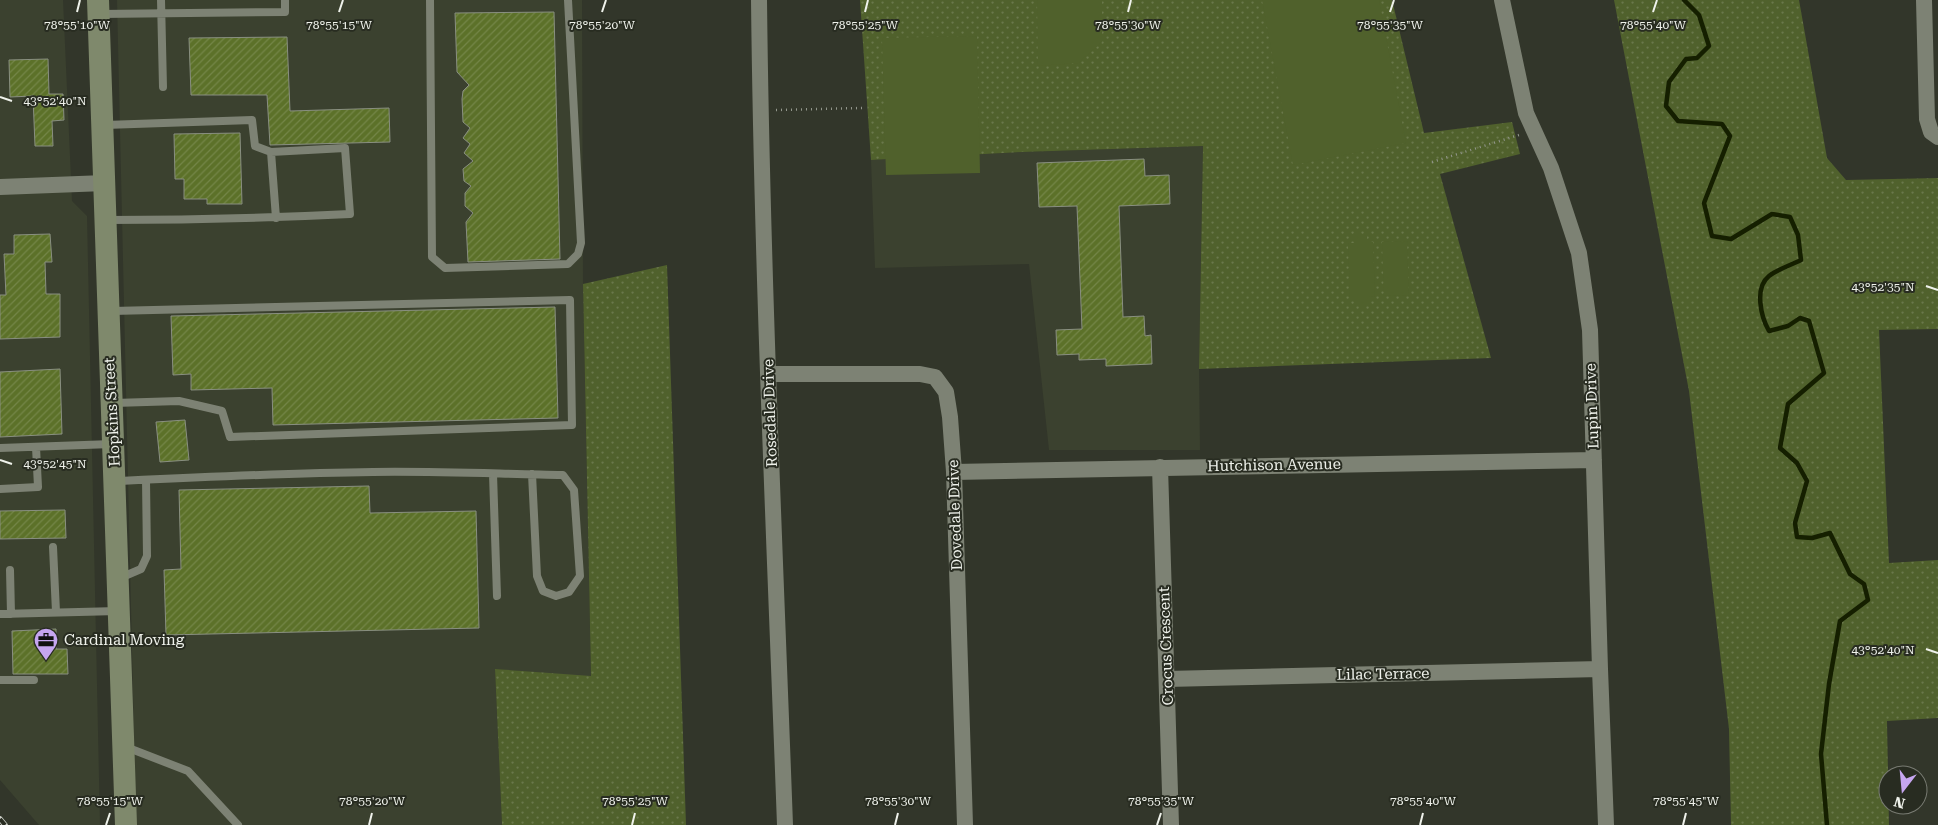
<svg xmlns="http://www.w3.org/2000/svg" width="1938" height="825" font-family="'Roboto Serif',serif">
<defs>
<pattern id="park-dots" width="8" height="8" patternUnits="userSpaceOnUse" patternTransform="scale(1.25)"><rect width="8" height="8" fill="#50612c"/><path d="M2 2h.1M6 6h.1" fill="none" stroke="#6a784b" stroke-width="1.8" stroke-linecap="round"/></pattern>
<pattern id="building-hatch" width="6" height="6" patternUnits="userSpaceOnUse" patternTransform="scale(1.25)"><rect width="6" height="6" fill="#5c7129"/><path d="M-1 1l2-2M0 6l6-6M5 7l2-2" fill="none" stroke="#748648"/></pattern>
</defs>
<rect width="100%" height="100%" fill="#32362a"/>
<path fill="#3b412f" d="M 0,0 L 63,0 L 72,201 L 87,216 L 100,825 L 39,825 L 0,780 Z
M 117,0 L 582,0 L 583,284 L 591,677 L 495,669 L 502,825 L 136,825 Z
M 1203,146 L 1199,369 L 1200,450 L 1049,450 L 1029,264 L 875,268 L 871,160 L 1023,152 Z"/>
<path fill="url(#park-dots)" d="M 860,0 L 1392,0 L 1424,133 L 1512,122 L 1520,154 L 1440,174 L 1491,358 L 1199,369 L 1203,146 L 1023,152 L 871,160 Z
M 1614,0 L 1799,0 L 1827,158 L 1846,180 L 1938,178 L 1938,329 L 1879,330 L 1889,563 L 1938,560 L 1938,718 L 1887,721 L 1889,825 L 1731,825 L 1729,729 L 1689,391 Z
M 667,265 L 686,825 L 502,825 L 495,669 L 591,676 L 583,284 Z"/>
<path fill="#50612c" d="M 1037,0 L 1102,0 L 1102,42 L 1078,63 L 1038,66 Z
M 1262,0 L 1379,0 L 1406,143 L 1293,165 Z
M 977,36 L 980,173 L 886,175 L 882,38 Z
M 1354,235 L 1367,235 L 1367,242 L 1373,242 L 1375,296 L 1369,297 L 1369,304 L 1355,304 L 1355,297 L 1350,297 L 1348,243 L 1354,243 Z
M 1407,241 L 1409,295 L 1384,296 L 1382,242 Z"/>
<g fill="none" stroke-linecap="round" stroke-linejoin="round">
<path stroke="#151f00" stroke-width="4.5" d="M 1684,0 L 1699,15 L 1709,46 L 1697,58 L 1686,59 L 1669,82 L 1666,106 L 1678,121 L 1722,124 L 1730,136 L 1704,203 L 1712,236 L 1731,239 L 1772,214 L 1790,217 L 1798,235 L 1801,260 C 1791,265 1778,269 1769,276 C 1754,288 1761,317 1769,331 L 1788,326 L 1800,318 L 1809,321 L 1824,373 L 1788,404 L 1780,448 L 1797,463 L 1807,481 L 1795,523 L 1797,537 L 1812,538 L 1830,533 L 1850,574 L 1864,584 L 1868,600 L 1840,621 L 1829,684 L 1821,754 L 1827,825"/>
</g>
<path fill="url(#building-hatch)" stroke="#898f81" d="M 554,12 L 560,259 L 468,262 L 466,222 L 473,213 L 465,206 L 465,193 L 471,186 L 464,181 L 463,169 L 473,161 L 464,153 L 470,144 L 463,138 L 470,128 L 463,122 L 462,99 L 463,91 L 469,85 L 457,72 L 455,13 Z
M 287,37 L 290,111 L 389,108 L 390,142 L 270,145 L 267,95 L 191,95 L 189,38 Z
M 48,59 L 49,94 L 63,94 L 64,120 L 52,121 L 53,146 L 35,146 L 33,96 L 10,97 L 9,60 Z
M 240,133 L 242,204 L 207,204 L 207,199 L 184,199 L 184,179 L 175,179 L 174,134 Z
M 1144,159 L 1145,176 L 1169,175 L 1170,204 L 1119,206 L 1123,317 L 1144,316 L 1145,336 L 1151,335 L 1152,364 L 1106,366 L 1106,359 L 1079,360 L 1079,354 L 1057,355 L 1056,330 L 1082,329 L 1077,206 L 1039,207 L 1037,163 Z
M 50,234 L 52,262 L 45,262 L 46,294 L 60,294 L 60,337 L 0,339 L 0,295 L 6,295 L 4,254 L 14,254 L 14,235 Z
M 555,307 L 558,418 L 273,425 L 272,388 L 191,390 L 191,374 L 173,375 L 171,316 Z
M 60,369 L 62,434 L 0,437 L 0,372 Z
M 185,420 L 189,460 L 160,462 L 156,422 Z
M 369,486 L 370,513 L 476,511 L 479,628 L 166,635 L 164,570 L 181,569 L 179,490 Z
M 65,510 L 66,538 L 0,539 L 0,511 Z
M 56,629 L 56,649 L 67,649 L 68,674 L 13,674 L 12,631 Z"/>
<g fill="none" stroke-linecap="round" stroke-linejoin="round">
<path stroke="#94988e" stroke-width="2.5" stroke-dasharray="1 4" stroke-linecap="butt" d="M 776,110 L 862,108
M 1432,162 L 1519,135"/>
<path stroke="#7d8274" stroke-width="8" d="M 161,0 L 163,87
M 430,0 L 432,257 L 445,268 L 568,264 L 578,254 L 581,243 L 568,0
M 100,14 L 285,12 L 285,0
M 105,125 L 252,120 L 255,146 L 271,152
M 107,220 C 188,220 269,218 350,214 L 345,148 L 271,152 L 276,218
M 112,311 L 570,300 L 572,425 L 230,437 L 222,411 L 179,401 L 114,403
M 0,448 L 112,444
M 493,474 L 497,596
M 117,481 C 203,477 287,473 373,472 C 436,471 500,474 563,475 L 574,490 L 580,576 L 569,592 L 556,596 L 543,591 L 537,576 L 532,474
M 0,489 L 38,487 L 36,447
M 53,547 L 56,612
M 10,570 L 11,614
M 120,578 L 141,569 L 147,556 L 146,480
M 0,614 L 118,611
M 0,680 L 34,680
M 126,747 L 188,771 L 238,825"/>
<path stroke="#7d8274" stroke-width="16" d="M 759,0 C 762,275 775,550 785,825
M 1502,0 L 1526,113 L 1551,168 L 1579,253 L 1590,330 L 1600,669 L 1606,825
M 1924,0 L 1927,119 L 1931,132 L 1938,137
M 0,187 L 105,183
M 768,374 L 920,374 L 935,377 L 946,392 L 950,417 L 954,472 L 965,825
M 1160,467 L 1171,825
M 954,472 L 1594,460
M 1167,679 L 1600,669"/>
<path stroke="#7f896c" stroke-width="22" d="M 98,0 L 126,825"/>
<defs>
<path id="rail" d="M 0,819 L 5,825"/>
</defs>
<use href="#rail" stroke="#ced1c9" stroke-width="5.5"/>
<use href="#rail" stroke="#282c21" stroke-width="4" stroke-dasharray="11" stroke-linecap="butt"/>
</g>
<path fill="none" stroke="#eff2eb" stroke-width="2" d="M 77,12 L 80,0M 339,12 L 343,0M 602,12 L 606,0M 865,12 L 868,0M 1128,12 L 1131,0M 1390,12 L 1394,0M 1653,12 L 1657,0M 0,97 L 12,101M 1926,286 L 1938,290M 0,460 L 12,464M 1926,649 L 1938,653M 106,825 L 110,813M 369,825 L 372,813M 632,825 L 635,813M 895,825 L 898,813M 1157,825 L 1161,813M 1420,825 L 1423,813M 1683,825 L 1686,813"/>
<defs>
<symbol id="office-pin" viewBox="-11 -11 22 30"><path d="M0 17L-7.5 6A9.5 9.5 0 1 1 7.5 6Z" fill="#c6a6f0" stroke="#282c21"/><path d="M-6-3h4V-5.5h4V-3h4V5H-6ZM-1-4.5V-3h2v-1.5ZM-6 0V1H6V0Z" fill="#111"/></symbol>
</defs>
<g fill-rule="evenodd">
<use href="#office-pin" x="32" y="626" width="28" height="38"/>
</g>
<g text-anchor="middle" stroke-width="4" stroke-linejoin="round" paint-order="stroke">
<g font-size="15" fill="#eff2eb" stroke="#282c21">
<text transform="translate(1592 406) rotate(-92)" y="5">Lupin Drive</text>
<text transform="translate(112 412) rotate(-93)" y="5">Hopkins Street</text>
<text transform="translate(770 413) rotate(-92)" y="5">Rosedale Drive</text>
<text transform="translate(1274 465) rotate(-1)" y="5">Hutchison Avenue</text>
<text transform="translate(955 515) rotate(-92)" y="5">Dovedale Drive</text>
<text transform="translate(1166 646) rotate(-92)" y="5">Crocus Crescent</text>
<text transform="translate(1383 674) rotate(-1)" y="5">Lilac Terrace</text>
</g>
<g font-size="15" fill="#eff2eb" stroke="#282c21" text-anchor="start">
<text x="64" y="645">Cardinal Moving</text>
</g>
</g>
<g font-size="12" text-anchor="middle" fill="#eff2eb" stroke="#282c21" stroke-width="4" stroke-linejoin="round" paint-order="stroke">
<text x="77" y="29">78°55'10"W</text>
<text x="339" y="29">78°55'15"W</text>
<text x="602" y="29">78°55'20"W</text>
<text x="865" y="29">78°55'25"W</text>
<text x="1128" y="29">78°55'30"W</text>
<text x="1390" y="29">78°55'35"W</text>
<text x="1653" y="29">78°55'40"W</text>
<text x="55" y="105">43°52'40"N</text>
<text x="1883" y="291">43°52'35"N</text>
<text x="55" y="468">43°52'45"N</text>
<text x="1883" y="654">43°52'40"N</text>
<text x="110" y="805">78°55'15"W</text>
<text x="372" y="805">78°55'20"W</text>
<text x="635" y="805">78°55'25"W</text>
<text x="898" y="805">78°55'30"W</text>
<text x="1161" y="805">78°55'35"W</text>
<text x="1423" y="805">78°55'40"W</text>
<text x="1686" y="805">78°55'45"W</text>
</g>
<g transform="translate(1903 790) rotate(196)"><circle r="24" fill="#282c21" stroke="#787b72"/>
<path d="M0-4L9 19L0 12L-9 19Z" fill="#c6a6f0"/>
<text y="-8" font-size="14" font-weight="bold" text-anchor="middle" fill="#eff2eb">N</text>
</g>
</svg>
